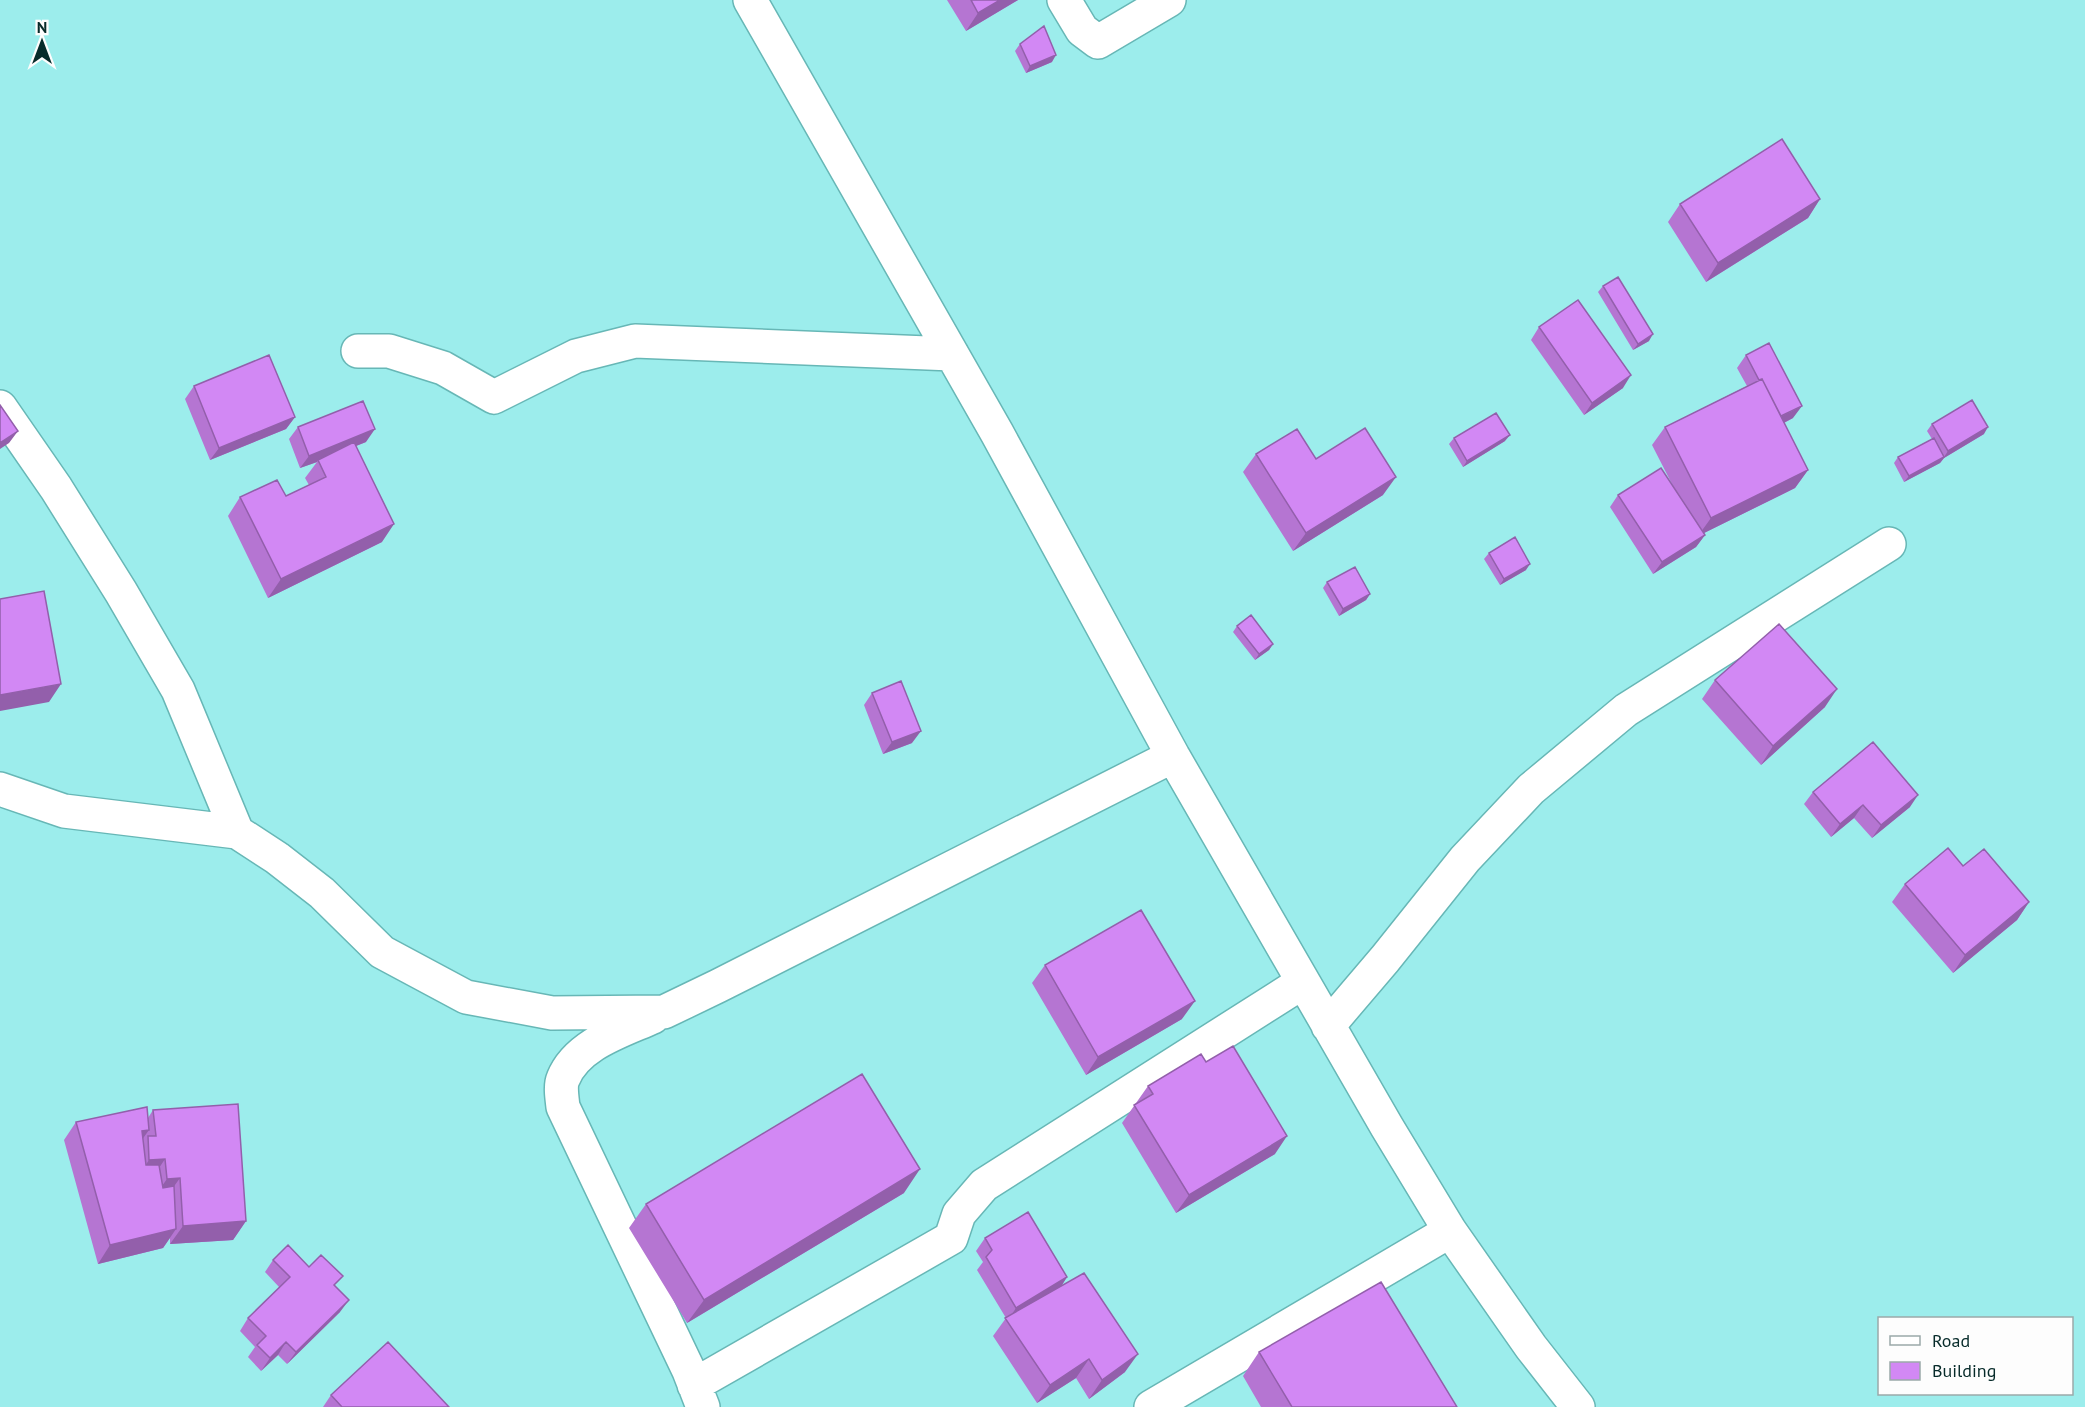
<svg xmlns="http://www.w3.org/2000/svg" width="2085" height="1407" font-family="'PT Sans',sans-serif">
<rect width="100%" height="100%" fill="#9cedec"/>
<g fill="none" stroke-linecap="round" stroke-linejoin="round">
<defs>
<path id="minor" d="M 750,0 L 997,433 L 1173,756 L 1387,1127 L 1450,1231 L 1531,1347 L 1578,1407
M 1064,0 L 1082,30 L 1098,42 L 1169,0
M 358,351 L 389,351 L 443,368 L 494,397 L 576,356 L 635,341 L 952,354
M 0,407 L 56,488 L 121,592 L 178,690 L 237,832
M 0,789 L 64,811 L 237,832 L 277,858 L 322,893 L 382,952 L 466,997 L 552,1013 L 664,1012 L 718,986 L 1173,756
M 653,1017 C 622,1031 577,1044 563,1079 C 560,1086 562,1098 563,1107 L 689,1371 L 703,1407
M 1328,1026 L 1385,959 L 1465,859 L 1531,789 L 1626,710 L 1889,544
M 694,1385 L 951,1238 L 959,1214 L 984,1185 L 1303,982
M 1151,1407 L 1450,1231"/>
</defs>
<use href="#minor" stroke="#67b7b6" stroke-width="36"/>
<use href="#minor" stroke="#fff" stroke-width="33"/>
</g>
<path fill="#b575d2" d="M 947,0 L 1018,0 L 966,31 Z
M 1020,44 L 1052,62 L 1026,73 L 1015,51 Z
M 1820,199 L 1808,218 L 1706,282 L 1668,222 L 1680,204 Z
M 1603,286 L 1649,341 L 1633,350 L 1598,292 Z
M 1539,327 L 1623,388 L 1584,415 L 1531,340 Z
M 1746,355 L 1793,418 L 1784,423 L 1808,470 L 1795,488 L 1704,533 L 1705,535 L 1696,547 L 1653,574 L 1610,507 L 1618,495 L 1674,488 L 1652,445 L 1665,427 L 1747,386 L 1737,368 Z
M 194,386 L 295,417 L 286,429 L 210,460 L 185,399 Z
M 1932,424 L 1984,434 L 1944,458 L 1940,463 L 1904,482 L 1894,463 L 1898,457 L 1932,439 L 1927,431 Z
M 298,427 L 366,442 L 356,446 L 382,542 L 268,598 L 228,516 L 240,497 L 286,496 L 309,485 L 305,478 L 317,462 L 300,468 L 289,439 Z
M 1454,438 L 1505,441 L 1463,467 L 1449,444 Z
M 1256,454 L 1316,459 L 1383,495 L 1293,551 L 1243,472 Z
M 1489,553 L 1526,570 L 1500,585 L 1484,559 Z
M 1327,582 L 1370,594 L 1366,600 L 1339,616 L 1323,588 Z
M 1237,626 L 1273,644 L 1269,650 L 1255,660 L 1233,632 Z
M 1715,680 L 1825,707 L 1761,765 L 1702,699 Z
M 872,693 L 912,743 L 883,754 L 864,705 Z
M 1813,792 L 1910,807 L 1872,838 L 1854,818 L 1831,837 L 1804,804 Z
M 1963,866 L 2029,902 L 2017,920 L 1953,973 L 1892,902 L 1905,884 Z
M 1045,965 L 1182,1019 L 1086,1075 L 1032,983 Z
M 1148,1086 L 1275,1154 L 1176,1213 L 1122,1123 Z
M 153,1110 L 246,1221 L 233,1240 L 170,1244 L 170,1238 L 163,1248 L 98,1264 L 64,1140 L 76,1122 L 148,1118 Z
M 904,1193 L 687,1323 L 629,1228 L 646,1204 Z
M 985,1238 L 1067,1277 L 1061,1286 L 1125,1372 L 1089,1399 L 1076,1378 L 1037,1403 L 993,1336 L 1006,1318 L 977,1270 L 983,1262 L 976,1251 Z
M 273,1260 L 309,1267 L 336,1286 L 340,1312 L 287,1364 L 278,1355 L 261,1371 L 248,1357 L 255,1347 L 240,1331 L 248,1318 L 280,1288 L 265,1272 Z
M 1259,1352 L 1457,1407 L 1261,1407 L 1243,1376 Z
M 331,1395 L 449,1407 L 323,1407 Z"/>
<path fill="#935fab" d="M 1000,0 L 1018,0 L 966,31 L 978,13 Z
M 1056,55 L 1052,62 L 1026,73 L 1030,66 Z
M 1820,199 L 1808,218 L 1706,282 L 1718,263 Z
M 1653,334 L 1649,341 L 1633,350 L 1638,344 Z
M 1631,375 L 1623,388 L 1584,415 L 1592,403 Z
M 1802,406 L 1793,418 L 1770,430 L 1778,418 Z
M 295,417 L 286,429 L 210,460 L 219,448 Z
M 1988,427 L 1984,434 L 1944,458 L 1940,463 L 1904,482 L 1909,476 L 1944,457 L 1948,451 Z
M 375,429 L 366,442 L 318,461 L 318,460 L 317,462 L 300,468 L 309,456 Z
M 18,431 L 9,443 L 0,449 L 0,443 Z
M 1510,435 L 1505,441 L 1463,467 L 1467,461 Z
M 1808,470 L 1795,488 L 1698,536 L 1711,518 Z
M 1396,477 L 1383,495 L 1293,551 L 1306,533 Z
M 394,524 L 382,542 L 268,598 L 281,579 Z
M 1705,535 L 1696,547 L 1653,574 L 1662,562 Z
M 1530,564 L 1526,570 L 1500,585 L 1504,579 Z
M 1370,594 L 1366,600 L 1339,616 L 1343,609 Z
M 1273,644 L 1269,650 L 1255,660 L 1259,654 Z
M 61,684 L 49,702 L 0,711 L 0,695 Z
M 1837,689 L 1825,707 L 1761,765 L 1773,746 Z
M 921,731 L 912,743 L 883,754 L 892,742 Z
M 1918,795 L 1910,807 L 1872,838 L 1881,825 Z
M 1863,805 L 1854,818 L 1831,837 L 1840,824 Z
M 2029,902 L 2017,920 L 1953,973 L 1965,955 Z
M 1195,1001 L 1182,1019 L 1086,1075 L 1098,1057 Z
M 149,1130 L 136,1148 L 142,1131 Z
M 1287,1136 L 1275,1154 L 1176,1213 L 1189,1195 Z
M 165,1159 L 153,1177 L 137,1178 L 149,1160 Z
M 920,1169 L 904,1193 L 687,1323 L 704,1300 Z
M 180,1178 L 167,1196 L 154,1197 L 167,1179 Z
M 246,1221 L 233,1240 L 170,1244 L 183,1226 Z
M 176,1229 L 163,1248 L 98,1264 L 110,1245 Z
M 1067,1277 L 1059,1290 L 1008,1320 L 1016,1308 Z
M 349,1300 L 340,1312 L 287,1364 L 296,1352 Z
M 286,1342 L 278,1355 L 261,1371 L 270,1358 Z
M 1138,1354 L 1125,1372 L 1089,1399 L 1102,1380 Z
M 1089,1359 L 1076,1378 L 1037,1403 L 1050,1385 Z"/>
<path fill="#d288f4" stroke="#935fab" stroke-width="1.5" d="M 971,0 L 1000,0 L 978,13 Z
M 1044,26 L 1056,55 L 1030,66 L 1020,44 Z
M 1782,139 L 1820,199 L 1718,263 L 1680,204 Z
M 1618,277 L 1653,334 L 1638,344 L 1603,286 Z
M 1578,300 L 1631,375 L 1592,403 L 1539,327 Z
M 1769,343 L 1802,406 L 1781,416 L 1762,379 L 1759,380 L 1746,355 Z
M 269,355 L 295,417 L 219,448 L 194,386 Z
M 1762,379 L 1808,470 L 1711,518 L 1665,427 Z
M 1972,400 L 1988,427 L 1948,451 L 1932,424 Z
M 363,401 L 375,429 L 309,456 L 298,427 Z
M 0,405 L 18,431 L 0,443 Z
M 1496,413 L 1510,435 L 1467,461 L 1454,438 Z
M 1365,428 L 1396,477 L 1306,533 L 1256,454 L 1297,429 L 1316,459 Z
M 1934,438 L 1944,457 L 1909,476 L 1898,457 Z
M 354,442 L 394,524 L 281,579 L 240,497 L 277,480 L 286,496 L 326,477 L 318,460 Z
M 1661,468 L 1705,535 L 1662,562 L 1618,495 Z
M 1515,537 L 1530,564 L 1504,579 L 1489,553 Z
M 1355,567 L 1370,594 L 1343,609 L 1327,582 Z
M 44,591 L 61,684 L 0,695 L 0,599 Z
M 1251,615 L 1273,644 L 1259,654 L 1237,626 Z
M 1779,624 L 1837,689 L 1773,746 L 1715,680 Z
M 901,681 L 921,731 L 892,742 L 872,693 Z
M 1873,742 L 1918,795 L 1881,825 L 1863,805 L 1840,824 L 1813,792 Z
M 1948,848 L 1963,866 L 1984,849 L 2029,902 L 1965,955 L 1905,884 Z
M 1141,910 L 1195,1001 L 1098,1057 L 1045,965 Z
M 1233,1046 L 1287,1136 L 1189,1195 L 1134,1105 L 1153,1094 L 1148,1086 L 1201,1054 L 1206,1062 Z
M 862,1074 L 920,1169 L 704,1300 L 646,1204 Z
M 238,1104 L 246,1221 L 183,1226 L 180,1178 L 167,1179 L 165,1159 L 149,1160 L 148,1136 L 156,1136 L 153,1110 Z
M 147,1107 L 149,1130 L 142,1131 L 146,1165 L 159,1165 L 163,1188 L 174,1186 L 176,1229 L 110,1245 L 76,1122 Z
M 1028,1212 L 1067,1277 L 1016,1308 L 986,1257 L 992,1250 L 985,1238 Z
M 288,1245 L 309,1267 L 321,1255 L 343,1276 L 334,1285 L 349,1300 L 296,1352 L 286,1342 L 270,1358 L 257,1345 L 266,1336 L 248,1318 L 290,1277 L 273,1260 Z
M 1084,1273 L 1138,1354 L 1102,1380 L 1089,1359 L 1050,1385 L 1005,1318 Z
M 1381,1282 L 1457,1407 L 1292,1407 L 1259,1352 Z
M 388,1342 L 449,1407 L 342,1407 L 331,1395 Z"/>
<rect x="1878" y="1317" width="195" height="78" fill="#fdfdfd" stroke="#9ba9a9" stroke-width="1.5"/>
<rect x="1890" y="1336" width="30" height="9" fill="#ffffff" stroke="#9ba9a9" stroke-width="1.5"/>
<text x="1932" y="1347" font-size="18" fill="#072b2a">Road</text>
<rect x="1890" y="1362" width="30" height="18" fill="#d288f4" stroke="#9ba9a9" stroke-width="1.5"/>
<text x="1932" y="1377" font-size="18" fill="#072b2a">Building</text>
<g transform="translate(42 42)" stroke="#fdfdfd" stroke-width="4.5" paint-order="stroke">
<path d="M0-4.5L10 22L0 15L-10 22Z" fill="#072b2a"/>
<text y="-9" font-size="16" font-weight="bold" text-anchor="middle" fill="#072b2a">N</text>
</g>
</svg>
